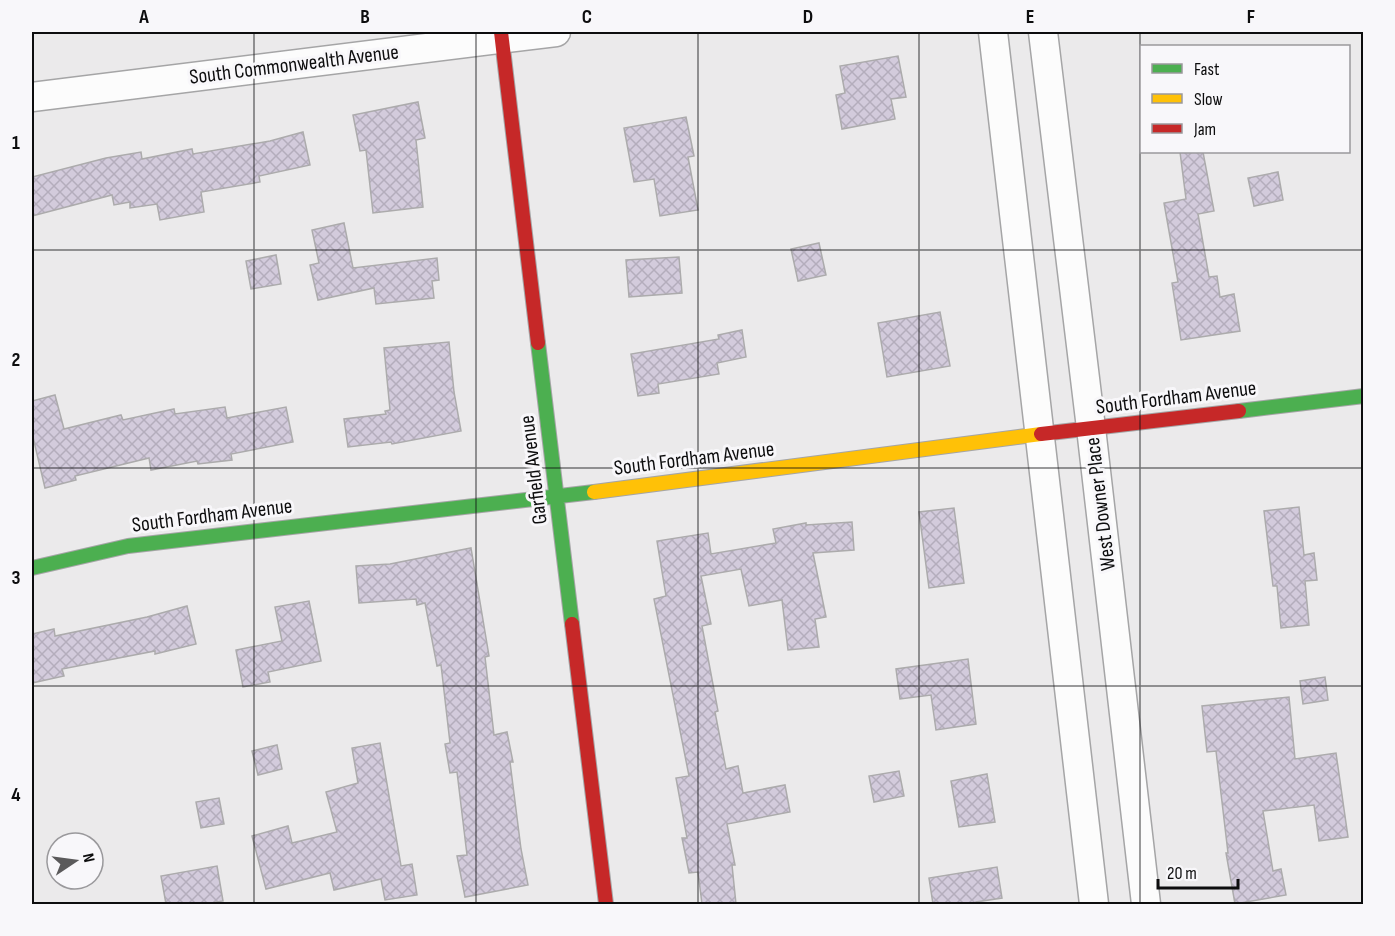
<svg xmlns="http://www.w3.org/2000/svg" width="1395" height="936" font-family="'Sofia Sans Condensed',sans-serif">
<defs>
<pattern id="building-cross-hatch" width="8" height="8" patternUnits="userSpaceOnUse" patternTransform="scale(1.5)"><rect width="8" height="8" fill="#d3cbdc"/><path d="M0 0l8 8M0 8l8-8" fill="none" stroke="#b4adbc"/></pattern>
</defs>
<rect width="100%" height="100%" fill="#ebeaeb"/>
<path fill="url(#building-cross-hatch)" stroke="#acabac" stroke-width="1.5" d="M 898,56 L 906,97 L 891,99 L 895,119 L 842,129 L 836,95 L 845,93 L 840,66 Z
M 418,102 L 425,138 L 416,140 L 423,207 L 373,213 L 366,150 L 360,151 L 353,115 Z
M 686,117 L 694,156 L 688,157 L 698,210 L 660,216 L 654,179 L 634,182 L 624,128 Z
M 303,132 L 310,165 L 259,176 L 260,182 L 201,192 L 204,212 L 160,220 L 157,204 L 130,208 L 130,202 L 114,205 L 112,195 L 32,216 L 32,177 L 106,158 L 141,152 L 142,159 L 192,149 L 193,154 L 270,141 Z
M 1180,152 L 1203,152 L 1214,211 L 1198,214 L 1209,277 L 1217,276 L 1220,297 L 1234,294 L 1240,331 L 1181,340 L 1172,283 L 1178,282 L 1164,203 L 1186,199 Z
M 1278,172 L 1283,200 L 1254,206 L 1248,178 Z
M 344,223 L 353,268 L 437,258 L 439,280 L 432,281 L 434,298 L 376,304 L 374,288 L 318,300 L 310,265 L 319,263 L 312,230 Z
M 819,243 L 826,275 L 798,281 L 791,249 Z
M 276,255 L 281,284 L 251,289 L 246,261 Z
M 679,257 L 682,293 L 629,297 L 626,260 Z
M 940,312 L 950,366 L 887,377 L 878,323 Z
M 742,330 L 746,357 L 717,363 L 719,374 L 658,384 L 659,393 L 638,396 L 631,354 L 719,339 L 718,335 Z
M 449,342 L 454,392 L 461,431 L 392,444 L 391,442 L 348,447 L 344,419 L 386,414 L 385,411 L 390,410 L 384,348 Z
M 55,395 L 64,429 L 121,415 L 123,420 L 174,409 L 175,414 L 225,407 L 227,418 L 286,407 L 293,442 L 231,454 L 232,460 L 198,464 L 197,461 L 151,470 L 149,458 L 75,476 L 76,480 L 45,488 L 32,433 L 32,401 Z
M 1299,507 L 1304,555 L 1314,553 L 1317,580 L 1305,581 L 1309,625 L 1281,628 L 1277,586 L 1273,586 L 1264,511 Z
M 954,508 L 964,583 L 929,588 L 919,512 Z
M 852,522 L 854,550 L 813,553 L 826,617 L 815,619 L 819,647 L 788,650 L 782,600 L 749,606 L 741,569 L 701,576 L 711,624 L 702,626 L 718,711 L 715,712 L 726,769 L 738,766 L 743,793 L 785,785 L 790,812 L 727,824 L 735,865 L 732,865 L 736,904 L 702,904 L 698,872 L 689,873 L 682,838 L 687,838 L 676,778 L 689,776 L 654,599 L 666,596 L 657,541 L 708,533 L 711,554 L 776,543 L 773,529 L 806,523 L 806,525 Z
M 471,548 L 489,656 L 485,657 L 494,735 L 507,732 L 513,762 L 510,762 L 521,849 L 528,885 L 465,897 L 457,856 L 467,855 L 457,772 L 450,773 L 445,744 L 450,743 L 441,665 L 437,666 L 425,603 L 417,605 L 416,599 L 359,603 L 356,566 L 390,564 Z
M 309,601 L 321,661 L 268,672 L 270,682 L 243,687 L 236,650 L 282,641 L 275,607 Z
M 187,606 L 196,644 L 155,654 L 155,651 L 62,669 L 64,676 L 32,683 L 32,634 L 54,629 L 55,636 L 147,617 Z
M 968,659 L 976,724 L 936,730 L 931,695 L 900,699 L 896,669 Z
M 1325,677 L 1328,700 L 1303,704 L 1300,681 Z
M 1289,697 L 1295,759 L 1336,753 L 1348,837 L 1319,841 L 1314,805 L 1263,811 L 1273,871 L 1281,869 L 1286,895 L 1235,904 L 1226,853 L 1228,853 L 1216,751 L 1207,752 L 1202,706 Z
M 380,743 L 401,866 L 412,864 L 417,895 L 385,900 L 381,879 L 334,890 L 330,873 L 266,889 L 252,836 L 288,826 L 292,843 L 337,832 L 326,792 L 358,783 L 352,748 Z
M 277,745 L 282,769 L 258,775 L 252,751 Z
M 899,771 L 904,796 L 874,802 L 869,776 Z
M 987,774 L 995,822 L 959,827 L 951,781 Z
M 219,798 L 224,824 L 201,828 L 196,802 Z
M 217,866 L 223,901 L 205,904 L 166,904 L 161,876 Z
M 997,867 L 1002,898 L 976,902 L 976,904 L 933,904 L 929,878 Z"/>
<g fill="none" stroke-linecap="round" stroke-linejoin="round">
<defs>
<path id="street" d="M 993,32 L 1094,904
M 1043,32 L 1091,428 L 1146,904
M 32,97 L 556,32"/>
<path id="fast" d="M 538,343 L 572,624
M 1239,411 L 1364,396
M 32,568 L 128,546 L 594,492"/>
<path id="slow" d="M 594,492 L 1041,434"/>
<path id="jam" d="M 501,32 L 538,343
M 1041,434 L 1239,411
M 572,624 L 606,904"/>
</defs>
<use href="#street" stroke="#a5a5a6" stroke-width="31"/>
<use href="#fast" stroke="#a5a5a6" stroke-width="16"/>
<use href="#slow" stroke="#a5a5a6" stroke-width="16"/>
<use href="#jam" stroke="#a5a5a6" stroke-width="16"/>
<use href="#street" stroke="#fcfcfc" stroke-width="28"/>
<use href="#fast" stroke="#4caf50" stroke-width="14"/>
<use href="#slow" stroke="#ffc107" stroke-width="14"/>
<use href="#jam" stroke="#c62828" stroke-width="14"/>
</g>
<path fill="none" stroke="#0d0d0e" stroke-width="1.5" stroke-opacity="0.55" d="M 254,32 L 254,904M 476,32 L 476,904M 698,32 L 698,904M 919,32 L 919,904M 1140,32 L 1140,904M 32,250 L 1364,250M 32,468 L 1364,468M 32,686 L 1364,686"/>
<g text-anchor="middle" stroke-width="6" stroke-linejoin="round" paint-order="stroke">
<g font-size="21" fill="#0d0d0e" stroke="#f8f7fa">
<text transform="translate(294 64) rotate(-7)" y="7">South Commonwealth Avenue</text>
<text transform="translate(1176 397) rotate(-7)" y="7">South Fordham Avenue</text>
<text transform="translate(694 458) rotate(-7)" y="7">South Fordham Avenue</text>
<text transform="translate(533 470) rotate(-97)" y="7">Garfield Avenue</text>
<text transform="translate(1100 504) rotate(-97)" y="7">West Downer Place</text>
<text transform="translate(212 515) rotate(-7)" y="7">South Fordham Avenue</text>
</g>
</g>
<rect width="1395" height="936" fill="none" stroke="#f8f7fa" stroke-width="66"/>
<rect x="1140" y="45" width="210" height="108" fill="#f8f7fa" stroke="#9a999c" stroke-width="1.5"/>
<rect x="1152" y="64" width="30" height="9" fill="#4caf50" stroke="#9a999c" stroke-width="1.5"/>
<text x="1194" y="75" font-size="18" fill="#0d0d0e">Fast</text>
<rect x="1152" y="94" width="30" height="9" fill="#ffc107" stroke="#9a999c" stroke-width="1.5"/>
<text x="1194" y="105" font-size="18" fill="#0d0d0e">Slow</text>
<rect x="1152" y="124" width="30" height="9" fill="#c62828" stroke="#9a999c" stroke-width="1.5"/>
<text x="1194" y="135" font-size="18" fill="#0d0d0e">Jam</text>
<g transform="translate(75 861) rotate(77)"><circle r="28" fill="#f8f7fa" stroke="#9a999c" stroke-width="1.5"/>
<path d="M0-4.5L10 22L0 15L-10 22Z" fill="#5b5a5b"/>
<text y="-9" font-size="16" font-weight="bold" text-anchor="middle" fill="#0d0d0e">N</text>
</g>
<path d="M1158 879v9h80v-9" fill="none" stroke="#0d0d0e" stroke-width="3"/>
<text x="1167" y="879" font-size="18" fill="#0d0d0e" stroke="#f8f7fa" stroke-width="4.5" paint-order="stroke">20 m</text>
<rect x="33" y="33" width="1329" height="870" fill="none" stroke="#0d0d0e" stroke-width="2"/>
<g font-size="20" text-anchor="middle" font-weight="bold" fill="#0d0d0e">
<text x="144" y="23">A</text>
<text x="365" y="23">B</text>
<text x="587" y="23">C</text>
<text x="808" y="23">D</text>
<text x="1030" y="23">E</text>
<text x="1251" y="23">F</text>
<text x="16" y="149">1</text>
<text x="16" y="366">2</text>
<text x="16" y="584">3</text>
<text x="16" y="801">4</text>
</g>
</svg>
